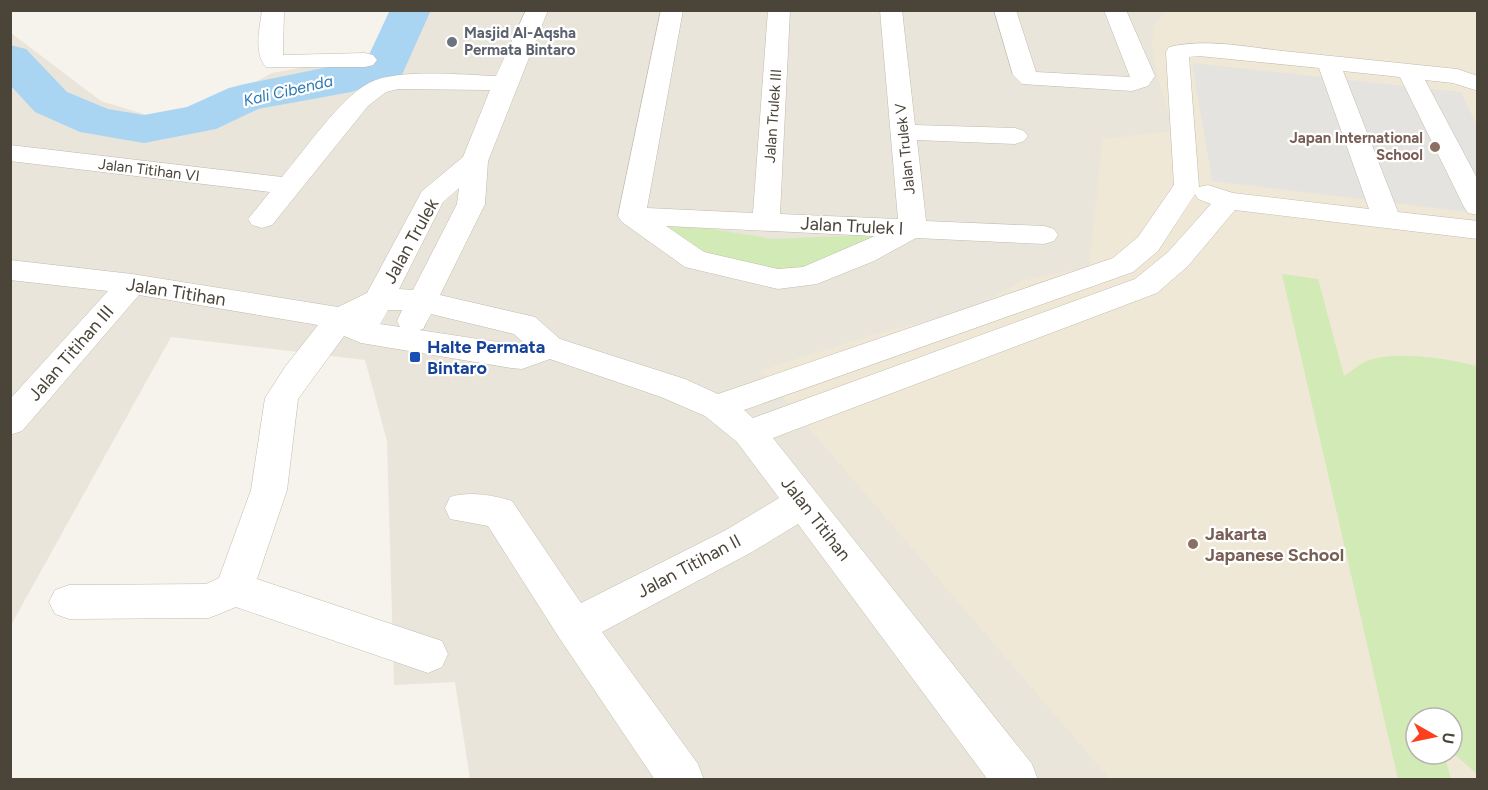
<svg xmlns="http://www.w3.org/2000/svg" width="1488" height="790" font-family="Figtree,sans-serif">
<rect width="100%" height="100%" fill="#f6f3ec"/>
<path fill="#eae5da" fill-rule="evenodd" d="M 404,11 L 1477,11 L 1477,779 L 470,779 L 455,682 L 394,685 L 387,441 L 365,360 L 171,337 L 11,625 L 11,33 L 101,101 L 160,119 L 187,118 L 272,73 L 385,52 ZM 1416,718 L 1452,718 L 1452,754 L 1416,754 Z"/>
<path fill="#efe8d6" fill-rule="evenodd" d="M 1167,11 L 1477,11 L 1477,779 L 1110,779 L 760,371 L 878,333 L 969,310 L 1024,280 L 1089,267 L 1103,139 L 1174,131 L 1157,75 L 1152,45 L 1154,26 ZM 1416,718 L 1452,718 L 1452,754 L 1416,754 Z"/>
<path fill="#d2eab5" d="M 632,216 L 773,239 L 908,233 L 801,278 L 692,256 Z
M 1282,274 L 1318,279 L 1344,376 C 1351,372 1359,364 1367,361 C 1395,350 1449,359 1477,366 L 1477,774 L 1452,752 L 1452,718 L 1416,718 L 1416,754 L 1444,754 L 1451,779 L 1398,779 Z"/>
<path fill="#e5e3e0" d="M 1192,63 L 1461,92 L 1477,126 L 1477,213 L 1212,181 Z"/>
<g fill="none" stroke-linecap="round" stroke-linejoin="round">
<path fill="#a9d4f2" fill-rule="evenodd" d="M 390,10 L 431,10 L 401,77 L 351,92 L 258,109 L 216,129 L 144,143 L 80,132 L 35,112 L 10,85 L 10,45 L 26,49 L 67,92 L 108,109 L 144,115 L 187,107 L 229,88 L 245,84 L 367,59 Z"/>
<defs>
<path id="minor" d="M 262,10 L 284,10 L 283,55 L 365,53 L 373,55 L 377,60 L 373,65 L 365,67 L 266,67 C 253,52 260,28 262,10 Z
M 526,10 L 548,10 L 488,161 L 485,204 L 440,295 L 535,317 L 560,339 L 685,379 L 718,394 L 1113,258 L 1138,237 L 1174,185 L 1166,52 L 1169,47 C 1206,38 1246,47 1283,51 C 1341,57 1399,63 1457,69 L 1478,76 L 1478,91 L 1453,83 L 1425,80 L 1478,180 L 1478,215 L 1468,213 L 1464,207 L 1400,77 L 1343,71 L 1398,212 L 1478,221 L 1478,239 L 1235,210 L 1188,266 L 1157,293 L 773,438 L 1032,764 L 1038,780 L 988,780 L 798,524 L 752,552 L 602,632 L 698,764 L 704,780 L 655,780 L 560,639 L 488,526 L 450,519 L 445,508 L 450,497 C 470,491 492,495 512,501 L 581,603 L 726,530 L 779,498 L 737,442 L 705,416 L 661,397 L 550,359 L 522,369 L 511,368 L 361,343 L 344,336 L 298,399 L 287,490 L 257,579 L 442,641 L 448,654 L 442,667 L 428,673 L 236,607 L 209,618 L 69,619 L 55,614 L 49,602 L 55,590 L 69,585 L 206,584 L 219,578 L 251,490 L 265,398 L 285,367 L 318,325 L 139,295 L 22,431 L 10,435 L 10,399 L 108,291 L 10,280 L 10,260 L 132,274 L 338,307 L 367,293 L 422,191 L 463,157 L 490,90 L 398,89 L 386,92 L 368,106 L 272,225 L 262,228 L 252,225 L 248,219 L 270,192 L 10,161 L 10,145 L 282,177 C 304,151 340,98 369,83 C 396,68 464,75 496,76 ZM 1199,56 L 1319,68 L 1369,209 L 1233,193 L 1208,185 L 1199,187 L 1189,57 ZM 459,188 L 457,204 L 413,290 L 399,289 L 443,202 ZM 1195,194 L 1198,199 L 1211,204 L 1168,252 L 1135,279 L 753,418 L 744,410 L 1133,272 L 1158,251 ZM 388,310 L 402,310 L 397,321 L 400,327 L 380,324 ZM 431,314 L 514,334 L 525,344 L 511,344 L 419,330 L 423,329 Z
M 661,10 L 683,10 L 647,208 L 753,213 L 768,10 L 790,10 L 780,214 L 898,219 L 880,10 L 902,10 L 915,125 L 1015,128 L 1024,131 L 1028,136 L 1024,141 L 1015,144 L 917,140 L 926,221 L 1044,226 L 1054,229 L 1058,235 L 1054,241 L 1044,244 L 916,238 L 874,261 L 817,284 L 778,289 L 685,267 L 622,222 L 618,216 ZM 666,226 L 875,236 L 803,267 L 778,269 L 704,252 Z
M 994,10 L 1016,10 L 1036,72 L 1130,77 L 1104,10 L 1126,10 L 1155,76 L 1148,86 L 1132,91 L 1022,84 L 1013,75 Z"/>
</defs>
<use href="#minor" stroke="#c2bbae" stroke-width="1"/>
<use href="#minor" fill="#fff" fill-rule="evenodd"/>
</g>
<circle fill="#6b7280" stroke="#fff" stroke-width="2" cx="452" cy="42" r="6"/>
<g fill="#8d6e63" stroke="#fff" stroke-width="2">
<circle cx="1435" cy="147" r="6"/>
<circle cx="1193" cy="544" r="6"/>
</g>
<rect fill="#1a4fb4" stroke="#fff" stroke-width="2" x="409" y="351" width="12" height="12" rx="3"/>
<g text-anchor="middle" stroke-width="4.5" stroke-linejoin="round" paint-order="stroke">
<g font-size="15" font-weight="bold" fill="#5b616d" stroke="#fff" text-anchor="start">
<text x="464" y="38">Masjid Al-Aqsha<tspan x="464" dy="17">Permata Bintaro</tspan></text>
</g>
<g font-size="15" fill="#4b4439" stroke="#fff">
<text transform="translate(773 116) rotate(-86)" y="5">Jalan Trulek III</text>
<text transform="translate(905 149) rotate(-96)" y="5">Jalan Trulek V</text>
<text transform="translate(149 170) rotate(7)" y="5">Jalan Titihan VI</text>
</g>
<g font-size="15" font-weight="bold" fill="#785e54" stroke="#fff" text-anchor="end">
<text x="1423" y="143">Japan International<tspan x="1423" dy="17">School</tspan></text>
</g>
<g font-size="16" font-style="italic" fill="#2e7ab2" stroke="#fff">
<text transform="translate(288 90) rotate(-13)" y="6">Kali Cibenda</text>
</g>
<g font-size="18" fill="#4b4439" stroke="#fff">
<text transform="translate(852 226) rotate(3)" y="6">Jalan Trulek I</text>
<text transform="translate(411 241) rotate(-61)" y="6">Jalan Trulek</text>
<text transform="translate(176 292) rotate(9)" y="6">Jalan Titihan</text>
<text transform="translate(71 353) rotate(-49)" y="6">Jalan Titihan III</text>
<text transform="translate(816 519) rotate(52)" y="6">Jalan Titihan</text>
<text transform="translate(689 566) rotate(-28)" y="6">Jalan Titihan II</text>
</g>
<g font-size="18" font-weight="bold" fill="#164399" stroke="#fff" text-anchor="start">
<text x="427" y="353">Halte Permata<tspan x="427" dy="21">Bintaro</tspan></text>
</g>
<g font-size="18" font-weight="bold" fill="#785e54" stroke="#fff" text-anchor="start">
<text x="1205" y="540">Jakarta<tspan x="1205" dy="21">Japanese School</tspan></text>
</g>
</g>
<rect width="1488" height="790" fill="none" stroke="#4b4439" stroke-width="24"/>
<g transform="translate(1434 736) rotate(99)"><circle r="28" fill="#ffffff" stroke="#b7b4b0" stroke-width="1.5"/>
<path d="M0-4.5L10 22L0 15L-10 22Z" fill="#fc3f1d"/>
<text y="-9" font-size="16" font-weight="bold" text-anchor="middle" fill="#4b4439">U</text>
</g>
</svg>
